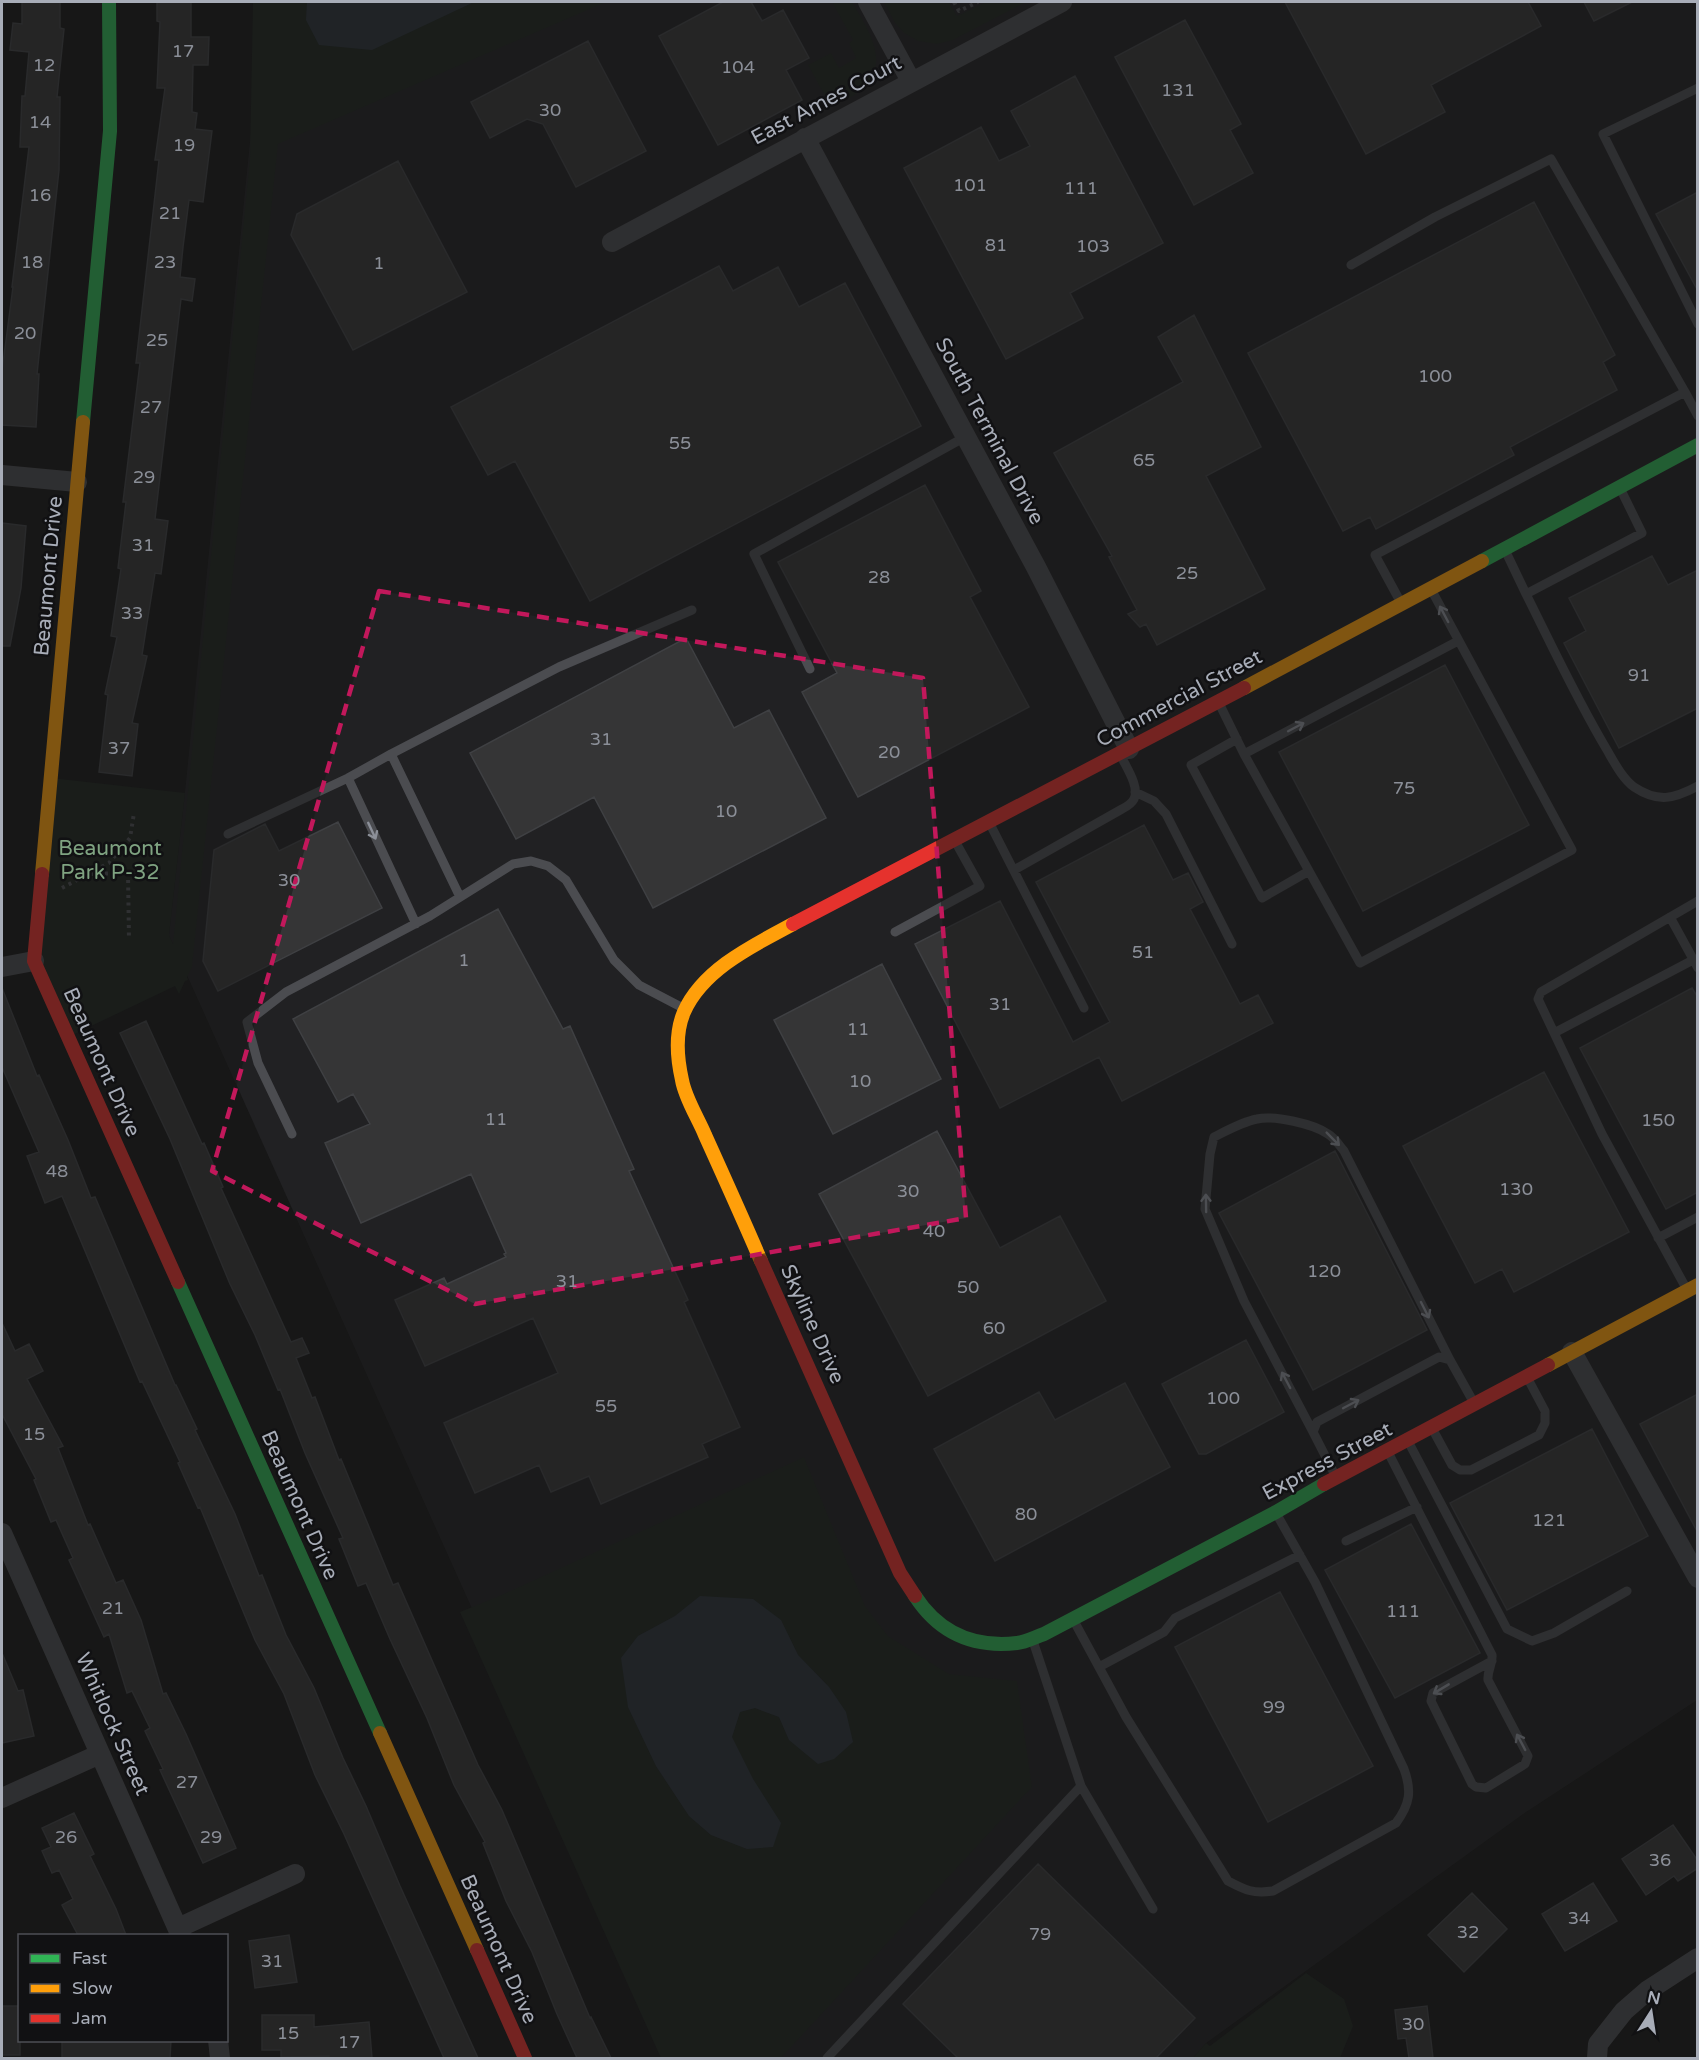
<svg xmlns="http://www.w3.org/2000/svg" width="1699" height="2060" font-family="'Varela Round',sans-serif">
<rect width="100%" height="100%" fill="#171717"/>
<path fill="#212123" d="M 264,2 L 1697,2 L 1697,1700 L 1523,1814 L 1206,2043 L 1193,2058 L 678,2058 L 628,1955 L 169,935 L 185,793 Z"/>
<path fill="#1d241e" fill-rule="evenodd" d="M 253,2 L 307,2 L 306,20 L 425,24 L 474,2 L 606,2 L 278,144 L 192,967 L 187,977 L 188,980 L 185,981 L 179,994 L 175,986 L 68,1037 L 34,961 L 51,778 L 185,793 L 169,935 L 173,944 L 250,157 Z
M 832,2 L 852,2 C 868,29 893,64 860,91 C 852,98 840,102 831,107 L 808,65 L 831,53 L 839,68 L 856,58 L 849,43 L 853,40 Z
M 884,2 L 949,2 L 957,16 L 986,2 L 1026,2 L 953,40 L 937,44 L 918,41 L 904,33 L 895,23 Z
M 804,1457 L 865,1606 L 888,1636 L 949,1674 L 1017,1681 L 1032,1787 L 781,2058 L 661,2058 L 460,1612 L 499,1596 ZM 700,1596 L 781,1620 L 798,1655 L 829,1687 L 789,1740 L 779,1717 L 755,1708 L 740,1712 L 732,1737 L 753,1779 L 773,1847 L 747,1849 L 711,1835 L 689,1816 L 656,1766 L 628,1707 L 638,1636 L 675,1616 Z
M 1306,1973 L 1344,1999 L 1353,2026 L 1340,2058 L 1193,2058 L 1206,2043 L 1210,2046 Z"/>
<path fill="#2a3239" d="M 307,2 L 474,2 L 372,50 L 319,45 L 306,20 Z
M 700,1596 L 753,1599 L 781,1620 L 798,1655 L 829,1687 L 846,1712 L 853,1742 L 834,1759 L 818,1764 L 789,1740 L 779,1717 L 755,1708 L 740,1712 L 732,1737 L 753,1779 L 781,1823 L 773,1847 L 747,1849 L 711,1835 L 689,1816 L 656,1766 L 628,1707 L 621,1658 L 638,1636 L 675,1616 Z"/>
<path fill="#353536" stroke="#3f4043" stroke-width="1.5" d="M 22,2 L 60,2 L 60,28 L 64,29 L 57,97 L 60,97 L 59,170 L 37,374 L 39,374 L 36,427 L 2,425 L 2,371 L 13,287 L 12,287 L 29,147 L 20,147 L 22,96 L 25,96 L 29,52 L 10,50 L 13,23 L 22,24 Z
M 157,2 L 191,2 L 191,37 L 209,37 L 208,65 L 193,65 L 192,112 L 197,113 L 195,129 L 212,131 L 203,202 L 189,200 L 183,247 L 180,277 L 195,279 L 192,301 L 181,299 L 155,519 L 168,521 L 161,574 L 155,573 L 142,655 L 147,656 L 132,723 L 138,724 L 132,776 L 99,772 L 108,695 L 105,694 L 117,637 L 111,636 L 121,569 L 118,568 L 126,502 L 123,502 L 140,363 L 136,363 L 159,160 L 155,160 L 165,88 L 157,88 L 160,22 L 157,21 Z
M 723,2 L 751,2 L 762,21 L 783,10 L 809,58 L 786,70 L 802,100 L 718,145 L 659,36 Z
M 1285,2 L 1528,2 L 1541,26 L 1431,85 L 1445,112 L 1366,154 Z
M 1584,2 L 1632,2 L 1594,21 Z
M 1185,20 L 1241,124 L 1230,130 L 1253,173 L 1194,205 L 1115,57 Z
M 588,41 L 646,151 L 576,187 L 543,124 L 527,119 L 490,138 L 471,102 Z
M 1075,76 L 1163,243 L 1070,293 L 1083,318 L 1006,359 L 904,168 L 981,127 L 999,161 L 1030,146 L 1011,111 Z
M 398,161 L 467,292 L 353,350 L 291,235 L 297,214 Z
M 1698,192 L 1698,291 L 1656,214 Z
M 1534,202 L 1615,355 L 1603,362 L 1617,390 L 1510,447 L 1514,455 L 1376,529 L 1370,517 L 1343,531 L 1248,353 Z
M 719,266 L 733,291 L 778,267 L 799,307 L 845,283 L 921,426 L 590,601 L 515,461 L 488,475 L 451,407 Z
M 1194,315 L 1261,447 L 1206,476 L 1265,589 L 1157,645 L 1146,624 L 1140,627 L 1128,614 L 1137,610 L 1109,557 L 1112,556 L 1054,453 L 1183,382 L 1158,337 Z
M 925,485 L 981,591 L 970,597 L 1029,707 L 858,797 L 802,692 L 837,673 L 778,562 Z
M 2,523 L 26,526 L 21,588 L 10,646 L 2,646 Z
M 1652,556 L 1668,585 L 1698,570 L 1698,708 L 1619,748 L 1564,643 L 1586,631 L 1569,598 Z
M 686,638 L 734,728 L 769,710 L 826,818 L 653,908 L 594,797 L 516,839 L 470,753 Z
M 1445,665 L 1529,825 L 1363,911 L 1279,752 Z
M 338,822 L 382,908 L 218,991 L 203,961 L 214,850 L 265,824 L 279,851 Z
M 1144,825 L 1173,880 L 1188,873 L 1203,902 L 1190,909 L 1240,1004 L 1258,995 L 1273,1023 L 1122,1101 L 1099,1057 L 1000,1108 L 915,944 L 1000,901 L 1073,1042 L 1110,1022 L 1036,882 Z
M 498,909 L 563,1029 L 570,1026 L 634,1169 L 629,1171 L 688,1300 L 684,1302 L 740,1427 L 702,1444 L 708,1457 L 601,1504 L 589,1476 L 551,1492 L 539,1465 L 475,1493 L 444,1423 L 558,1373 L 533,1318 L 425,1366 L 395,1300 L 444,1278 L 447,1284 L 506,1257 L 504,1254 L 506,1253 L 471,1174 L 361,1223 L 325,1143 L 370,1124 L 353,1094 L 338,1102 L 293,1019 Z
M 882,964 L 941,1079 L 833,1134 L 774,1020 Z
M 2,988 L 37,1076 L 39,1075 L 68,1140 L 91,1198 L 95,1197 L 175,1385 L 176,1385 L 197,1429 L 195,1430 L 235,1514 L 259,1576 L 262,1575 L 286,1635 L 314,1688 L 343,1758 L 366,1806 L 400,1886 L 478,2058 L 444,2058 L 344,1834 L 315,1775 L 284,1694 L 255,1640 L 200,1507 L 198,1508 L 178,1463 L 180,1462 L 142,1381 L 140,1382 L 62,1196 L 45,1203 L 27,1156 L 39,1152 L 2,1067 Z
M 1692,988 L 1698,998 L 1698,1192 L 1666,1209 L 1580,1048 Z
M 146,1021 L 202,1144 L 204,1143 L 223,1187 L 221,1188 L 291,1342 L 302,1338 L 309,1353 L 296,1358 L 312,1398 L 315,1397 L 339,1460 L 341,1459 L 393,1585 L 398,1583 L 478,1765 L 502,1810 L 590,2018 L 591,2017 L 611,2058 L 577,2058 L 557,2014 L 532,1952 L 506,1901 L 483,1843 L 485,1842 L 454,1785 L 427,1718 L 390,1639 L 366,1583 L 358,1586 L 339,1539 L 343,1538 L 305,1453 L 280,1389 L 278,1390 L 255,1335 L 230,1284 L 170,1139 L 120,1033 Z
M 1544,1072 L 1629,1232 L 1514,1292 L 1502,1269 L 1475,1283 L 1403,1146 Z
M 937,1131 L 1000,1248 L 1060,1216 L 1106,1301 L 928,1396 L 819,1194 Z
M 1335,1151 L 1427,1330 L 1313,1390 L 1219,1213 Z
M 2,1323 L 15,1351 L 29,1344 L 43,1371 L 27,1379 L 63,1446 L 58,1448 L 88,1525 L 90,1524 L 116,1583 L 123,1580 L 141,1620 L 163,1694 L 166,1693 L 186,1734 L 236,1848 L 203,1863 L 160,1770 L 163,1769 L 145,1731 L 150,1728 L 132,1691 L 127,1693 L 109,1634 L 104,1637 L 69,1560 L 73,1558 L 56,1520 L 51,1522 L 34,1480 L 36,1479 L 2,1414 Z
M 1246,1340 L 1284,1412 L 1206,1454 L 1199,1454 L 1162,1384 Z
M 1125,1383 L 1170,1467 L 995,1561 L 934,1449 L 1039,1392 L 1055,1420 Z
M 1698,1394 L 1698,1533 L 1640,1424 Z
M 1592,1429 L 1648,1536 L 1507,1610 L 1450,1503 Z
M 1411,1524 L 1480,1653 L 1395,1698 L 1325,1570 Z
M 1280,1592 L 1373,1766 L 1268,1822 L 1175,1647 Z
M 2,1653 L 18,1691 L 23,1690 L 34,1736 L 2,1743 Z
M 74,1813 L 94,1854 L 90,1856 L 116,1909 L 126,1935 L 78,1935 L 62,1905 L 73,1899 L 59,1870 L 52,1873 L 42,1851 L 51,1847 L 42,1828 Z
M 1673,1825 L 1698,1861 L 1698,1868 L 1678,1881 L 1674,1876 L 1646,1895 L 1622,1859 Z
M 1038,1864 L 1195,2018 L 1156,2058 L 958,2058 L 903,2004 Z
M 1593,1883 L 1617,1921 L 1565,1951 L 1542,1914 Z
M 1472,1893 L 1507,1929 L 1464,1972 L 1428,1935 Z
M 289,1935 L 297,1982 L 255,1988 L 249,1941 Z
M 2,2006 L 20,2006 L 20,2055 L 2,2055 Z
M 1427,2006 L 1433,2058 L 1409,2058 L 1406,2038 L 1398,2039 L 1395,2010 Z
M 262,2015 L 314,2015 L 314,2027 L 369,2022 L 372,2058 L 329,2058 L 329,2056 L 281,2057 L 281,2050 L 262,2050 Z
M 62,2040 L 171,2040 L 170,2058 L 62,2058 Z"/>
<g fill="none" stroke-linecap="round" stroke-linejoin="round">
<path stroke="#4d4e52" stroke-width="4" stroke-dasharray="3 4.5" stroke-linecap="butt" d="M 954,2 L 959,11 L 978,2
M 90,874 L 128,873 L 129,940
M 62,888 L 109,863 L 130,838 L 134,813"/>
<path stroke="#4b4c50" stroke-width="9" d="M 1698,88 L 1603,134 L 1698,324
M 1351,265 L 1435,217 L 1551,159 L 1685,392
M 1505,550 L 1526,594 L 1642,533 L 1620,488
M 1526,594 C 1552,646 1577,700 1607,750 C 1614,762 1622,778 1634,787 C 1658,803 1674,799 1698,786
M 1400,601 L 1375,555 L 1685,392 L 1698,416
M 810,669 L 754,554 L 965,437
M 1219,703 L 1244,754 L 1360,963 L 1572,850 L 1432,591
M 1237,739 L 1191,765 L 1262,898 L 1309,871
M 1244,754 L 1458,641
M 348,778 L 416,924
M 1135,792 L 1154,801 L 1166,814 L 1232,944
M 990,824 L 1084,1008
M 228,834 L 348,778 L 391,754
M 1014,870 L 1122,809 C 1126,807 1132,803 1134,799 C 1140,787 1126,767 1121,756
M 460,897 L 391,754 L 559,667 L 692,610
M 1670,917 L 1698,968
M 895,932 L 980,886 L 955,841
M 1554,1033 L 1693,960
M 292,1134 L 258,1063 L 247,1022 L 286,992 L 430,916 L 513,864 L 531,861 L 548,866 L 566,880 L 614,960 L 639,985 L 683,1008
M 1658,1238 L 1698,1217
M 1686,1288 L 1602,1134 L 1538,999 L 1541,992 L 1698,901
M 1433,1430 L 1452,1465 L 1460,1470 L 1471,1470 L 1539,1435 L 1545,1423 L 1545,1411 L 1528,1379
M 1313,1432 L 1244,1301 L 1205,1209 L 1210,1154 L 1214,1137 C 1228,1130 1242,1122 1257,1119 C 1274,1115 1314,1124 1328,1134 C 1335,1138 1339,1145 1344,1151 L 1450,1360
M 1409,1443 L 1507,1629 L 1532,1641 L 1554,1633 L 1627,1591
M 1389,1454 L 1492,1655 C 1493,1664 1487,1671 1488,1680 L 1528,1756 L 1525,1764 L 1486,1788 L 1476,1787 L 1472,1784 L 1431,1701 L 1433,1693 L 1492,1661
M 1335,1475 L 1313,1432 L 1317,1422 L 1439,1357 L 1450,1360 L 1474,1403
M 1346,1541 L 1417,1507
M 1074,1621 L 1126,1717 L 1228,1881 C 1245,1890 1253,1894 1273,1891 L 1396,1823 C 1410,1804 1412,1791 1404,1769 L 1315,1582 L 1276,1513
M 1099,1667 L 1164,1632 L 1175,1618 L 1300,1555
M 1081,1786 L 1153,1909
M 827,2058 L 1081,1786 L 1033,1641"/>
<path stroke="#4b4c50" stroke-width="20" d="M 868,2 L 911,81
M 805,138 L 1036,567 L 1129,749
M 612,242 L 1062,2
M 2,475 L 77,482
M 2,967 L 34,961
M 1572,1352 L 1698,1578
M 2,1533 L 181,1936
M 2,1798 L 100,1754
M 178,1928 L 295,1874
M 218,2040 L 220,2058
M 1597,2058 L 1598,2044 L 1624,2011 L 1647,1991 L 1698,1958"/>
<path stroke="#30b455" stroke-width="14" d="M 83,422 L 110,131 L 109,2
M 1482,561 L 1698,445
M 178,1282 L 380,1733
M 915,1596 C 939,1633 973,1648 1017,1643 C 1026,1642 1035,1637 1044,1634 L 1276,1512 L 1324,1484"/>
<path stroke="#ff9f0a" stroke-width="14" d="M 1244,688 L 1482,561
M 42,874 L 83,422
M 761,1261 C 743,1219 724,1177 705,1135 C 698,1118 685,1098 682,1080 C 677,1058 675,1033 684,1012 C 703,969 754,945 793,924
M 1548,1365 L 1698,1285
M 380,1733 L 477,1950"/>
<path stroke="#e5322d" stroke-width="14" d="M 42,874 L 34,961 L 178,1282
M 793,924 L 1244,688
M 761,1261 L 900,1573 L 915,1596
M 1324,1484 L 1548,1365
M 477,1950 L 525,2058"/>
</g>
<defs><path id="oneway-shaft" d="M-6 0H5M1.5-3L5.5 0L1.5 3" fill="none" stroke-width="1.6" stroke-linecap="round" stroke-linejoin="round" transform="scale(1.5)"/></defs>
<g stroke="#8c9099">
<use href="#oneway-shaft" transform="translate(1444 614) rotate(-118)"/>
<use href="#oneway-shaft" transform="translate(1296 727) rotate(-28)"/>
<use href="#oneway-shaft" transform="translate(372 831) rotate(65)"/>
<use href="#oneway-shaft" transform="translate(1333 1139) rotate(45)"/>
<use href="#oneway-shaft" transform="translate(1206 1203) rotate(-91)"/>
<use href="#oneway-shaft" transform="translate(1425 1310) rotate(63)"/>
<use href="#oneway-shaft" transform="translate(1286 1380) rotate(-118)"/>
<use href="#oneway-shaft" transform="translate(1351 1404) rotate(-28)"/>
<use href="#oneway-shaft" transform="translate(1441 1689) rotate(149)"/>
<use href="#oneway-shaft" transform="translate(1521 1742) rotate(-118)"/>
</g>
<path d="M0 0H1699V2060H0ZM 379,591 L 923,678 L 966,1218 L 475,1304 L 212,1171 Z" fill="#171717" fill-opacity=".55" fill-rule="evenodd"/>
<path fill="none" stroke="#c2185b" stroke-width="4.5" stroke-dasharray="12 8" stroke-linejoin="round" d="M 379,591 L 923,678 L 966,1218 L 475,1304 L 212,1171 Z"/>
<g text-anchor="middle" stroke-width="5" stroke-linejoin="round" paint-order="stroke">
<g font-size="18" fill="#8b8f98">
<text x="183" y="57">17</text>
<text x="44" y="71">12</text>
<text x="738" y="73">104</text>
<text x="1178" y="96">131</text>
<text x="550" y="116">30</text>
<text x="40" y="128">14</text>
<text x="184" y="151">19</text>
<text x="970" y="191">101</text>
<text x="1081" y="194">111</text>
<text x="40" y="201">16</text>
<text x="170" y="219">21</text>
<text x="996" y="251">81</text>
<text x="1093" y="252">103</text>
<text x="32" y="268">18</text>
<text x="165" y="268">23</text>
<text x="379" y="269">1</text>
<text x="25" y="339">20</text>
<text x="157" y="346">25</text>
<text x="1435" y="382">100</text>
<text x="151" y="413">27</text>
<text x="680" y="449">55</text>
<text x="1144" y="466">65</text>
<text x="144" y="483">29</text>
<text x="143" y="551">31</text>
<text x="1187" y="579">25</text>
<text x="879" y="583">28</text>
<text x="132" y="619">33</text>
<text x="1639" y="681">91</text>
<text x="601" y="745">31</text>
<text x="119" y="754">37</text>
<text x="889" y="758">20</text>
<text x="1404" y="794">75</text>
<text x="726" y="817">10</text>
<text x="289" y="886">30</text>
<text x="1143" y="958">51</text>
<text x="464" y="966">1</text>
<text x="1000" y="1010">31</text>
<text x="858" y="1035">11</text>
<text x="860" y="1087">10</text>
<text x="496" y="1125">11</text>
<text x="1658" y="1126">150</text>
<text x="57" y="1177">48</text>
<text x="1516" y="1195">130</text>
<text x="908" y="1197">30</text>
<text x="934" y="1237">40</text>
<text x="1324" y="1277">120</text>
<text x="567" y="1287">31</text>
<text x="968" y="1293">50</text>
<text x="994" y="1334">60</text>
<text x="1223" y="1404">100</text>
<text x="606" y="1412">55</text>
<text x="34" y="1440">15</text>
<text x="1026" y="1520">80</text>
<text x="1549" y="1526">121</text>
<text x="113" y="1614">21</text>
<text x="1403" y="1617">111</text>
<text x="1274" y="1713">99</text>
<text x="187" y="1788">27</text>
<text x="66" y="1843">26</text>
<text x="211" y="1843">29</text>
<text x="1660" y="1866">36</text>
<text x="1579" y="1924">34</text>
<text x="1468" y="1938">32</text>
<text x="1040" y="1940">79</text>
<text x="272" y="1967">31</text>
<text x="1413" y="2030">30</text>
<text x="288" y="2039">15</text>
<text x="349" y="2048">17</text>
</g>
<g font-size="21" fill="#a8adb8" stroke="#111113">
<text transform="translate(826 100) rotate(-28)" y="7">East Ames Court</text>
<text transform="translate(990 431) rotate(62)" y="7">South Terminal Drive</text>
<text transform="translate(48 576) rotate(-85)" y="7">Beaumont Drive</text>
<text transform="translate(1179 698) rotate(-28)" y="7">Commercial Street</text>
<text transform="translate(102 1062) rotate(66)" y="7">Beaumont Drive</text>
<text transform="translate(813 1324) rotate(66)" y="7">Skyline Drive</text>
<text transform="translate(1327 1461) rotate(-28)" y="7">Express Street</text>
<text transform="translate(300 1505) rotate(66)" y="7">Beaumont Drive</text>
<text transform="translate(113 1724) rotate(66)" y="7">Whitlock Street</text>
<text transform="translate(499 1949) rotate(66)" y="7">Beaumont Drive</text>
</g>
<g font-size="21" fill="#7fa381" stroke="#111113">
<text x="110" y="855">Beaumont<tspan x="110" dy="24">Park P-32</tspan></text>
</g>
</g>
<rect width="1699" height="2060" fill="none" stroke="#a8adb8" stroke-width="6"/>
<rect x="18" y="1934" width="210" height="108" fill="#111113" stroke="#4d4f55" stroke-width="1.5"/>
<rect x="30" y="1954" width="30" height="9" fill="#30b455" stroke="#4d4f55" stroke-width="1.5"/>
<text x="72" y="1964" font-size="18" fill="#a8adb8">Fast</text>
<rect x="30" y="1984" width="30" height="9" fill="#ff9f0a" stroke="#4d4f55" stroke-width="1.5"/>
<text x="72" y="1994" font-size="18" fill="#a8adb8">Slow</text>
<rect x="30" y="2014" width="30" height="9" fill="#e5322d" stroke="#4d4f55" stroke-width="1.5"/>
<text x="72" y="2024" font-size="18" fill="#a8adb8">Jam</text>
<g transform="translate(1651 2012) rotate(12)" stroke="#111113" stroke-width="4.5" paint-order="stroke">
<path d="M0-4.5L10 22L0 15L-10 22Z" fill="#a8adb8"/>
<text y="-9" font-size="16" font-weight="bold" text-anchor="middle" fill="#a8adb8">N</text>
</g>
</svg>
